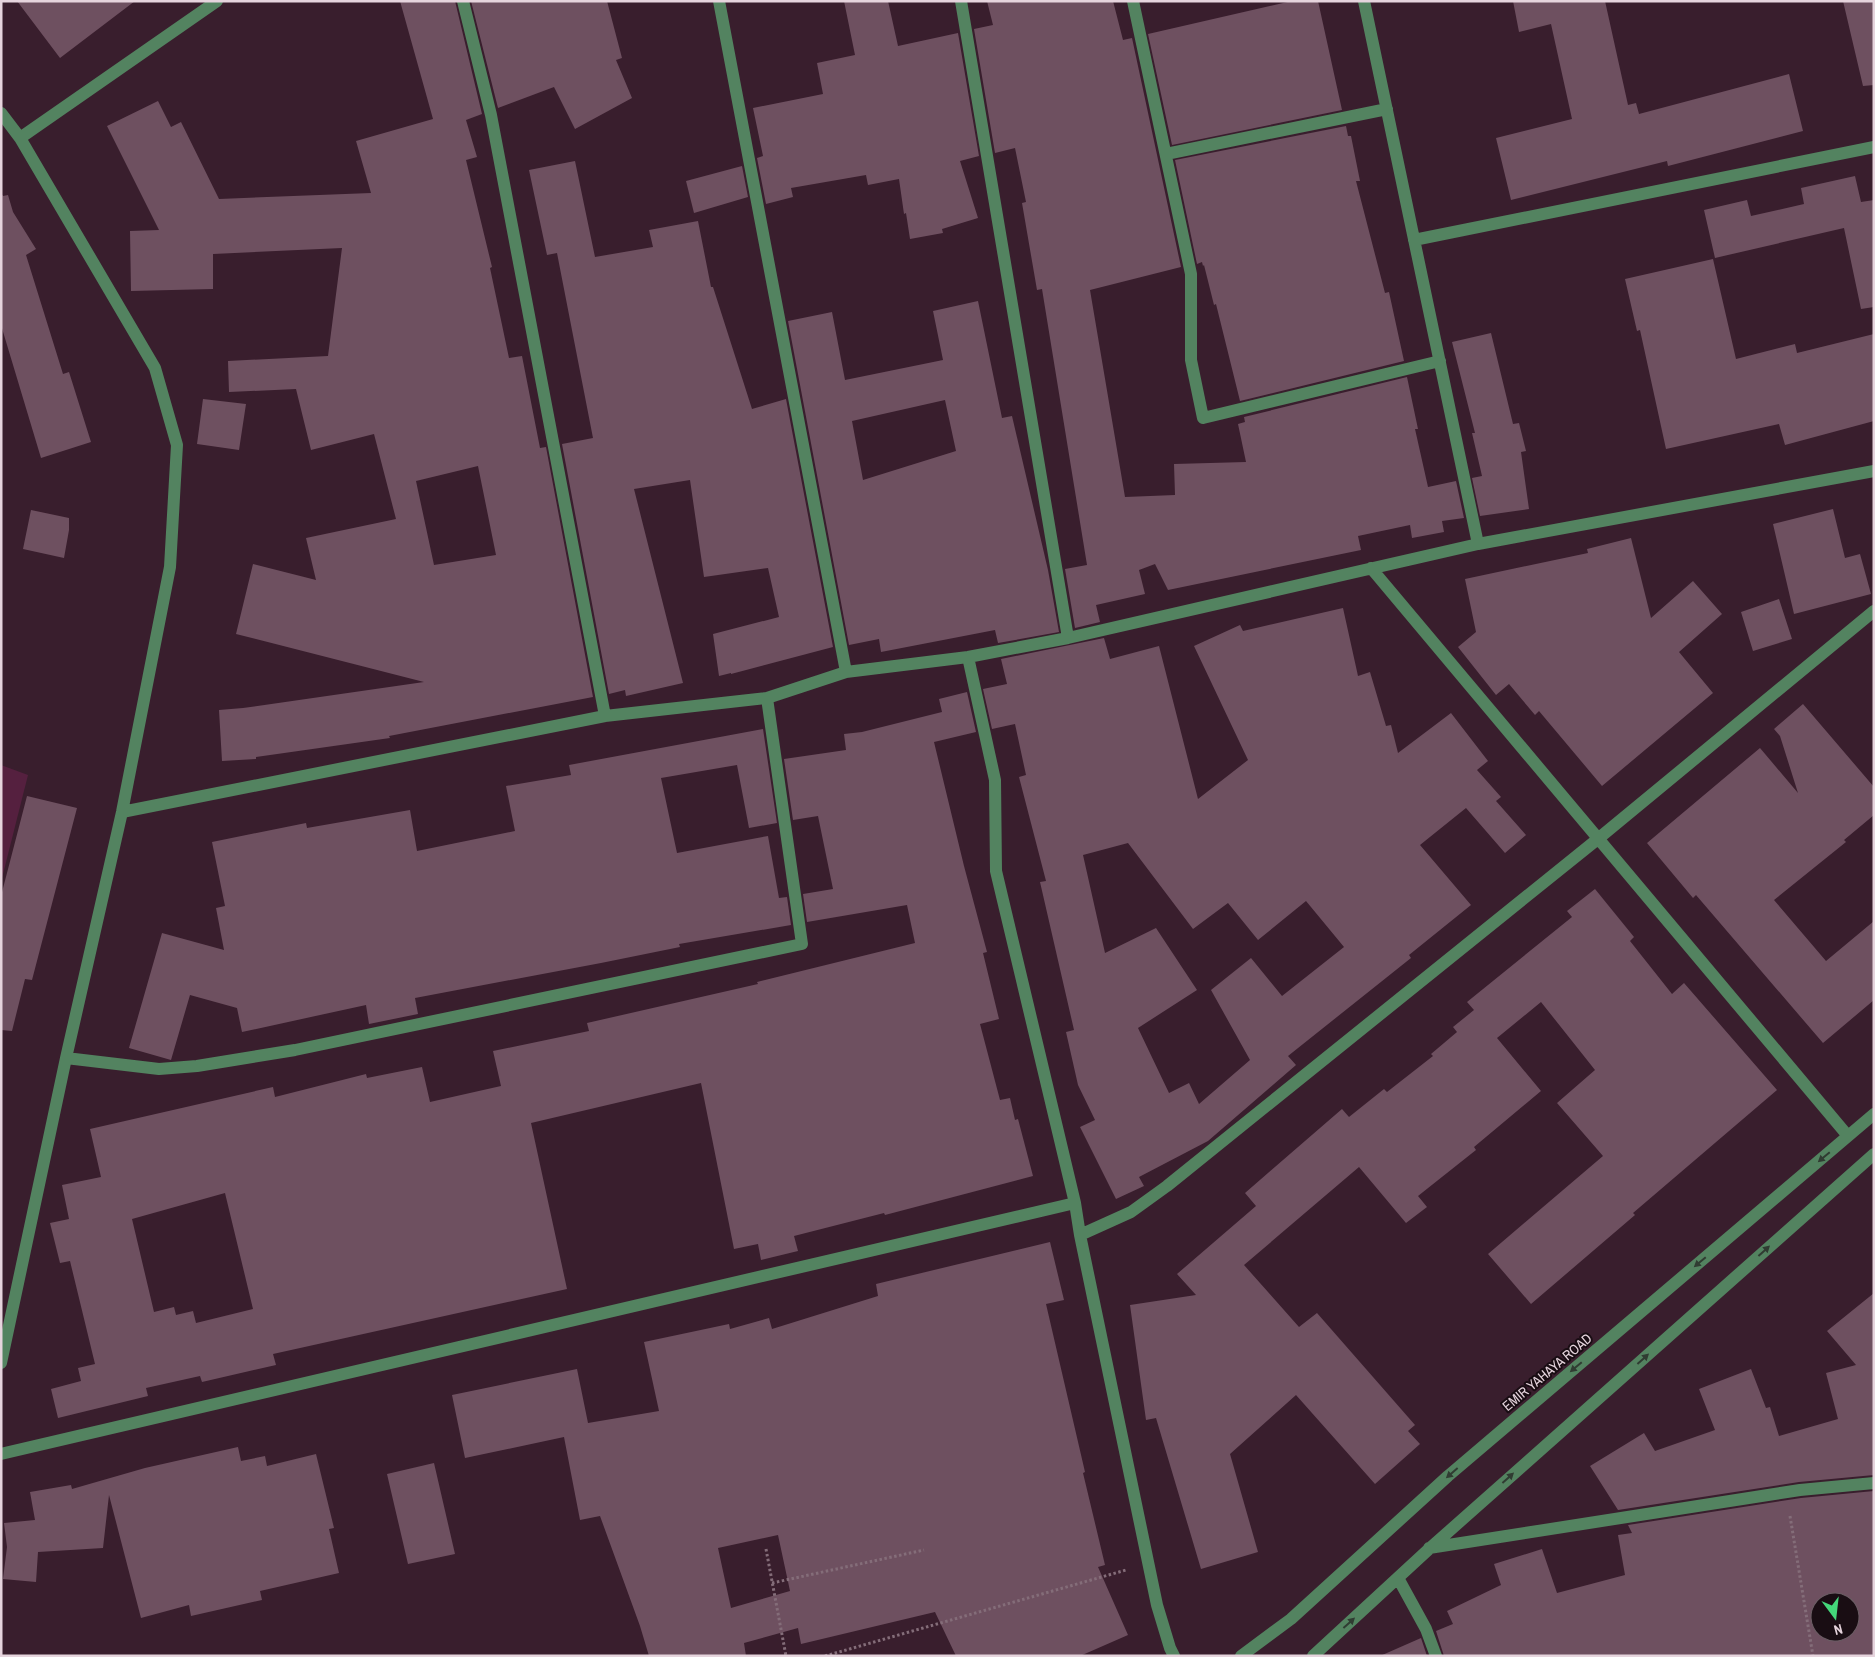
<svg xmlns="http://www.w3.org/2000/svg" width="1875" height="1657" font-family="'Archivo Narrow',sans-serif">
<rect width="100%" height="100%" fill="#391e2d"/>
<path fill="#55203f" d="M 1,765 L 28,775 L 1,882 Z"/>
<path fill="#6e5060" fill-rule="evenodd" d="M 17,1 L 135,1 L 60,58 Z
M 400,1 L 455,1 L 482,114 L 466,120 L 477,157 L 466,160 L 492,267 L 490,268 L 509,358 L 522,356 L 540,448 L 546,447 L 593,697 L 389,736 L 390,738 L 256,757 L 256,759 L 222,761 L 219,710 L 243,708 L 424,682 L 236,634 L 253,564 L 316,580 L 306,538 L 396,519 L 374,434 L 311,450 L 296,389 L 229,392 L 228,361 L 328,356 L 342,248 L 213,254 L 213,289 L 131,291 L 130,231 L 159,230 L 107,126 L 158,101 L 171,127 L 181,122 L 219,199 L 371,193 L 356,141 L 433,119 ZM 478,466 L 496,555 L 434,565 L 416,481 Z
M 471,1 L 607,1 L 622,58 L 616,60 L 632,98 L 575,129 L 554,87 L 498,108 Z
M 844,1 L 888,1 L 898,46 L 958,33 L 979,156 L 960,161 L 978,218 L 942,229 L 943,233 L 910,239 L 906,213 L 904,214 L 899,179 L 868,185 L 866,175 L 791,188 L 793,197 L 766,204 L 757,158 L 763,156 L 753,108 L 823,94 L 817,63 L 855,55 Z
M 987,1 L 1113,1 L 1123,40 L 1132,38 L 1181,267 L 1090,290 L 1125,497 L 1175,495 L 1174,464 L 1246,462 L 1238,424 L 1245,422 L 1244,417 L 1407,377 L 1418,429 L 1415,429 L 1428,487 L 1456,481 L 1464,518 L 1442,521 L 1444,532 L 1412,538 L 1410,525 L 1358,536 L 1361,550 L 1168,590 L 1155,564 L 1139,570 L 1145,594 L 1096,605 L 1100,622 L 1075,628 L 1065,569 L 1087,565 L 1042,289 L 1037,290 L 1022,203 L 1026,202 L 1015,148 L 995,153 L 974,29 L 993,25 Z
M 1292,1 L 1318,1 L 1342,110 L 1172,145 L 1148,34 Z
M 1513,1 L 1605,1 L 1628,105 L 1636,103 L 1639,114 L 1789,74 L 1803,131 L 1668,166 L 1667,161 L 1511,200 L 1496,138 L 1572,119 L 1551,24 L 1519,32 Z
M 1843,1 L 1874,1 L 1874,85 L 1863,86 Z
M 1346,126 L 1348,136 L 1351,136 L 1360,181 L 1356,181 L 1385,293 L 1389,292 L 1404,361 L 1240,401 L 1216,304 L 1214,305 L 1204,265 L 1203,266 L 1202,262 L 1197,264 L 1175,160 Z
M 575,161 L 595,257 L 653,247 L 649,230 L 698,221 L 711,287 L 713,287 L 752,409 L 786,399 L 833,647 L 731,674 L 731,673 L 719,676 L 713,634 L 779,617 L 768,568 L 704,577 L 690,480 L 634,489 L 683,683 L 626,696 L 625,690 L 609,694 L 562,444 L 593,438 L 557,253 L 547,255 L 529,170 Z
M 742,166 L 748,197 L 694,213 L 686,181 Z
M 1855,176 L 1861,202 L 1874,200 L 1874,307 L 1861,309 L 1844,228 L 1715,258 L 1704,210 L 1747,200 L 1751,216 L 1804,204 L 1801,188 Z
M 1,193 L 3,196 L 8,195 L 13,212 L 36,249 L 26,255 L 63,374 L 69,372 L 91,442 L 41,458 L 1,325 Z
M 1713,259 L 1736,359 L 1795,344 L 1797,353 L 1874,334 L 1874,421 L 1785,445 L 1779,424 L 1666,449 L 1640,330 L 1637,331 L 1625,279 Z
M 978,301 L 1002,418 L 1012,416 L 1048,570 L 1059,632 L 998,643 L 995,630 L 881,652 L 879,639 L 849,645 L 788,321 L 832,312 L 845,380 L 943,360 L 933,311 ZM 945,400 L 956,451 L 863,480 L 852,421 Z
M 1491,333 L 1513,424 L 1519,423 L 1526,451 L 1521,452 L 1529,509 L 1480,516 L 1472,478 L 1482,476 L 1472,433 L 1475,433 L 1452,342 Z
M 203,399 L 246,404 L 239,450 L 197,444 Z
M 1833,509 L 1845,558 L 1860,554 L 1871,594 L 1794,614 L 1773,524 Z
M 31,510 L 69,518 L 69,530 L 64,558 L 23,549 Z
M 1631,538 L 1651,618 L 1693,581 L 1722,614 L 1679,652 L 1713,693 L 1602,786 L 1539,711 L 1535,715 L 1509,684 L 1496,695 L 1458,647 L 1476,632 L 1465,579 L 1588,553 L 1587,549 Z
M 1779,599 L 1792,639 L 1753,651 L 1741,612 Z
M 1343,608 L 1358,676 L 1370,672 L 1386,726 L 1391,725 L 1398,753 L 1451,713 L 1488,761 L 1477,770 L 1501,797 L 1496,801 L 1526,835 L 1505,853 L 1466,808 L 1420,845 L 1471,905 L 1409,955 L 1411,958 L 1288,1056 L 1296,1065 L 1208,1141 L 1139,1177 L 1144,1186 L 1116,1199 L 1080,1127 L 1095,1120 L 1078,1085 L 1066,1032 L 1074,1030 L 1040,882 L 1046,881 L 1019,777 L 1026,775 L 1015,724 L 992,729 L 983,689 L 1007,684 L 1001,659 L 1104,638 L 1110,659 L 1159,646 L 1198,799 L 1248,760 L 1194,646 L 1240,625 L 1243,631 ZM 1128,843 L 1193,929 L 1228,903 L 1258,940 L 1306,901 L 1344,947 L 1282,996 L 1251,958 L 1211,990 L 1250,1060 L 1199,1104 L 1189,1083 L 1169,1093 L 1138,1028 L 1197,990 L 1156,928 L 1105,953 L 1083,855 Z
M 967,692 L 976,732 L 934,742 L 964,866 L 987,952 L 983,953 L 999,1019 L 980,1024 L 1000,1100 L 1010,1098 L 1015,1120 L 1018,1119 L 1033,1176 L 885,1215 L 884,1213 L 794,1236 L 798,1251 L 761,1260 L 758,1244 L 734,1249 L 701,1083 L 531,1123 L 567,1289 L 273,1354 L 276,1365 L 202,1382 L 200,1376 L 146,1388 L 148,1396 L 58,1418 L 51,1389 L 81,1381 L 78,1368 L 95,1364 L 70,1261 L 60,1263 L 50,1223 L 69,1219 L 62,1185 L 101,1177 L 90,1129 L 273,1087 L 275,1097 L 366,1074 L 367,1078 L 422,1067 L 430,1102 L 501,1086 L 493,1051 L 589,1031 L 587,1023 L 758,984 L 757,982 L 915,943 L 907,905 L 807,922 L 803,894 L 833,889 L 818,816 L 793,820 L 784,759 L 846,750 L 844,734 L 862,732 L 942,712 L 939,699 ZM 225,1193 L 253,1309 L 196,1323 L 193,1311 L 176,1315 L 174,1307 L 154,1312 L 132,1219 Z
M 1803,704 L 1874,787 L 1874,815 L 1844,840 L 1846,842 L 1774,900 L 1826,961 L 1874,921 L 1874,1000 L 1823,1043 L 1696,895 L 1693,898 L 1647,843 L 1760,748 L 1798,793 L 1780,736 L 1774,729 Z
M 763,729 L 777,823 L 749,828 L 737,765 L 661,778 L 677,853 L 768,836 L 779,898 L 787,897 L 791,925 L 679,944 L 680,947 L 601,963 L 415,998 L 418,1014 L 369,1024 L 366,1005 L 242,1032 L 237,1008 L 190,995 L 171,1060 L 129,1048 L 162,933 L 224,950 L 216,908 L 225,906 L 212,842 L 306,823 L 307,828 L 410,810 L 417,851 L 515,831 L 506,786 L 571,775 L 569,765 Z
M 27,796 L 77,808 L 32,980 L 25,979 L 12,1031 L 1,1030 L 1,896 Z
M 1595,889 L 1634,937 L 1630,941 L 1672,994 L 1684,983 L 1777,1090 L 1633,1213 L 1635,1215 L 1531,1304 L 1488,1254 L 1603,1156 L 1557,1103 L 1595,1070 L 1541,1002 L 1497,1038 L 1541,1091 L 1474,1147 L 1476,1150 L 1418,1196 L 1427,1207 L 1406,1223 L 1359,1167 L 1244,1265 L 1299,1327 L 1317,1313 L 1415,1425 L 1408,1431 L 1420,1444 L 1375,1484 L 1296,1395 L 1230,1454 L 1258,1552 L 1201,1569 L 1156,1418 L 1146,1420 L 1130,1305 L 1196,1295 L 1177,1274 L 1256,1206 L 1245,1193 L 1342,1109 L 1349,1117 L 1384,1089 L 1387,1092 L 1433,1056 L 1431,1054 L 1457,1032 L 1453,1027 L 1474,1010 L 1467,1002 L 1572,917 L 1567,911 Z
M 1050,1242 L 1064,1300 L 1046,1304 L 1085,1472 L 1083,1473 L 1105,1565 L 1098,1567 L 1128,1635 L 1080,1656 L 956,1656 L 935,1612 L 801,1644 L 798,1628 L 744,1643 L 746,1656 L 649,1656 L 640,1626 L 600,1516 L 580,1520 L 564,1437 L 465,1458 L 452,1395 L 577,1369 L 588,1423 L 659,1411 L 644,1342 L 729,1324 L 730,1329 L 769,1318 L 772,1329 L 878,1296 L 876,1284 ZM 778,1535 L 790,1591 L 731,1608 L 718,1548 Z
M 1874,1293 L 1874,1475 L 1799,1482 L 1618,1510 L 1590,1466 L 1644,1433 L 1655,1451 L 1715,1430 L 1699,1389 L 1751,1369 L 1766,1408 L 1770,1407 L 1779,1436 L 1838,1419 L 1826,1373 L 1856,1365 L 1827,1331 Z
M 238,1447 L 241,1461 L 265,1456 L 267,1466 L 316,1454 L 334,1528 L 329,1529 L 339,1573 L 260,1591 L 262,1600 L 191,1616 L 189,1605 L 141,1618 L 109,1495 L 103,1548 L 38,1552 L 36,1582 L 3,1579 L 7,1547 L 4,1523 L 35,1520 L 30,1492 L 71,1485 L 72,1489 L 145,1468 Z
M 434,1463 L 455,1554 L 408,1564 L 387,1474 Z
M 1874,1491 L 1874,1656 L 1444,1656 L 1436,1631 L 1453,1624 L 1447,1611 L 1501,1585 L 1494,1564 L 1542,1549 L 1557,1593 L 1625,1575 L 1618,1535 L 1632,1533 L 1628,1525 L 1801,1498 ZM 1820,1602 L 1850,1602 L 1850,1632 L 1820,1632 Z
M 1421,1638 L 1427,1656 L 1380,1656 Z"/>
<g fill="none" stroke-linecap="round" stroke-linejoin="round">
<path stroke="#846d79" stroke-width="3" stroke-dasharray="2.5 2.5" stroke-linecap="butt" d="M 1790,1516 L 1813,1656
M 766,1549 L 786,1656
M 772,1583 L 924,1550
M 825,1656 L 1126,1570"/>
<path stroke="#538360" stroke-width="12" d="M 463,1 L 491,115 L 605,716
M 719,1 L 846,672
M 961,1 L 1068,638
M 1133,1 L 1191,274 L 1191,360 L 1203,418 L 1440,361
M 1364,1 L 1478,544
M 1,113 L 20,138 L 155,368 L 177,445 L 170,567 L 122,812 L 66,1058 L 1,1363
M 20,138 L 217,1
M 1166,154 L 1387,109
M 1414,240 L 1874,147
M 1371,568 L 1848,1136
M 968,657 L 995,780 L 996,871 L 1075,1203 L 1080,1235 L 1157,1605 L 1170,1648 L 1174,1656
M 122,812 L 605,716 L 767,698 L 846,672 L 968,657 L 1068,638 L 1478,544 L 1874,471
M 66,1058 L 159,1069 L 197,1066 L 295,1050 L 802,944 L 767,698
M 1080,1235 L 1131,1212 L 1167,1186 L 1599,838 L 1874,611
M 1,1454 L 1075,1203
M 1429,1548 L 1800,1490 L 1874,1483
M 1398,1578 L 1426,1629 L 1436,1656
M 1241,1656 L 1291,1619 L 1448,1476 L 1874,1114
M 1313,1656 L 1429,1549 L 1874,1154"/>
</g>
<defs><path id="oneway-solid" d="M-6-.8H1V-3.2L6.5 0L1 3.2V.8H-6Z" transform="scale(1.25)"/></defs>
<g fill="#303c32">
<use href="#oneway-solid" transform="translate(1824 1157) rotate(140)"/>
<use href="#oneway-solid" transform="translate(1764 1251) rotate(-42)"/>
<use href="#oneway-solid" transform="translate(1700 1262) rotate(140)"/>
<use href="#oneway-solid" transform="translate(1643 1359) rotate(-42)"/>
<use href="#oneway-solid" transform="translate(1576 1367) rotate(140)"/>
<use href="#oneway-solid" transform="translate(1452 1473) rotate(139)"/>
<use href="#oneway-solid" transform="translate(1508 1478) rotate(-42)"/>
<use href="#oneway-solid" transform="translate(1349 1623) rotate(-42)"/>
</g>
<g text-anchor="middle" stroke-width="4" stroke-linejoin="round" paint-order="stroke">
<g font-size="14" fill="#e6d4dd" stroke="#190d13">
<text transform="translate(1547 1372) rotate(-40)" y="5">EMIR YAHAYA ROAD</text>
</g>
</g>
<rect width="1875" height="1657" fill="none" stroke="#e6d4dd" stroke-width="5"/>
<g transform="translate(1835 1617) rotate(165)"><circle r="24" fill="#190d13" stroke="#6b5d64"/>
<path d="M0-4L9 19L0 12L-9 19Z" fill="#44d77a"/>
<text y="-8" font-size="14" font-weight="bold" text-anchor="middle" fill="#e6d4dd">N</text>
</g>
</svg>
